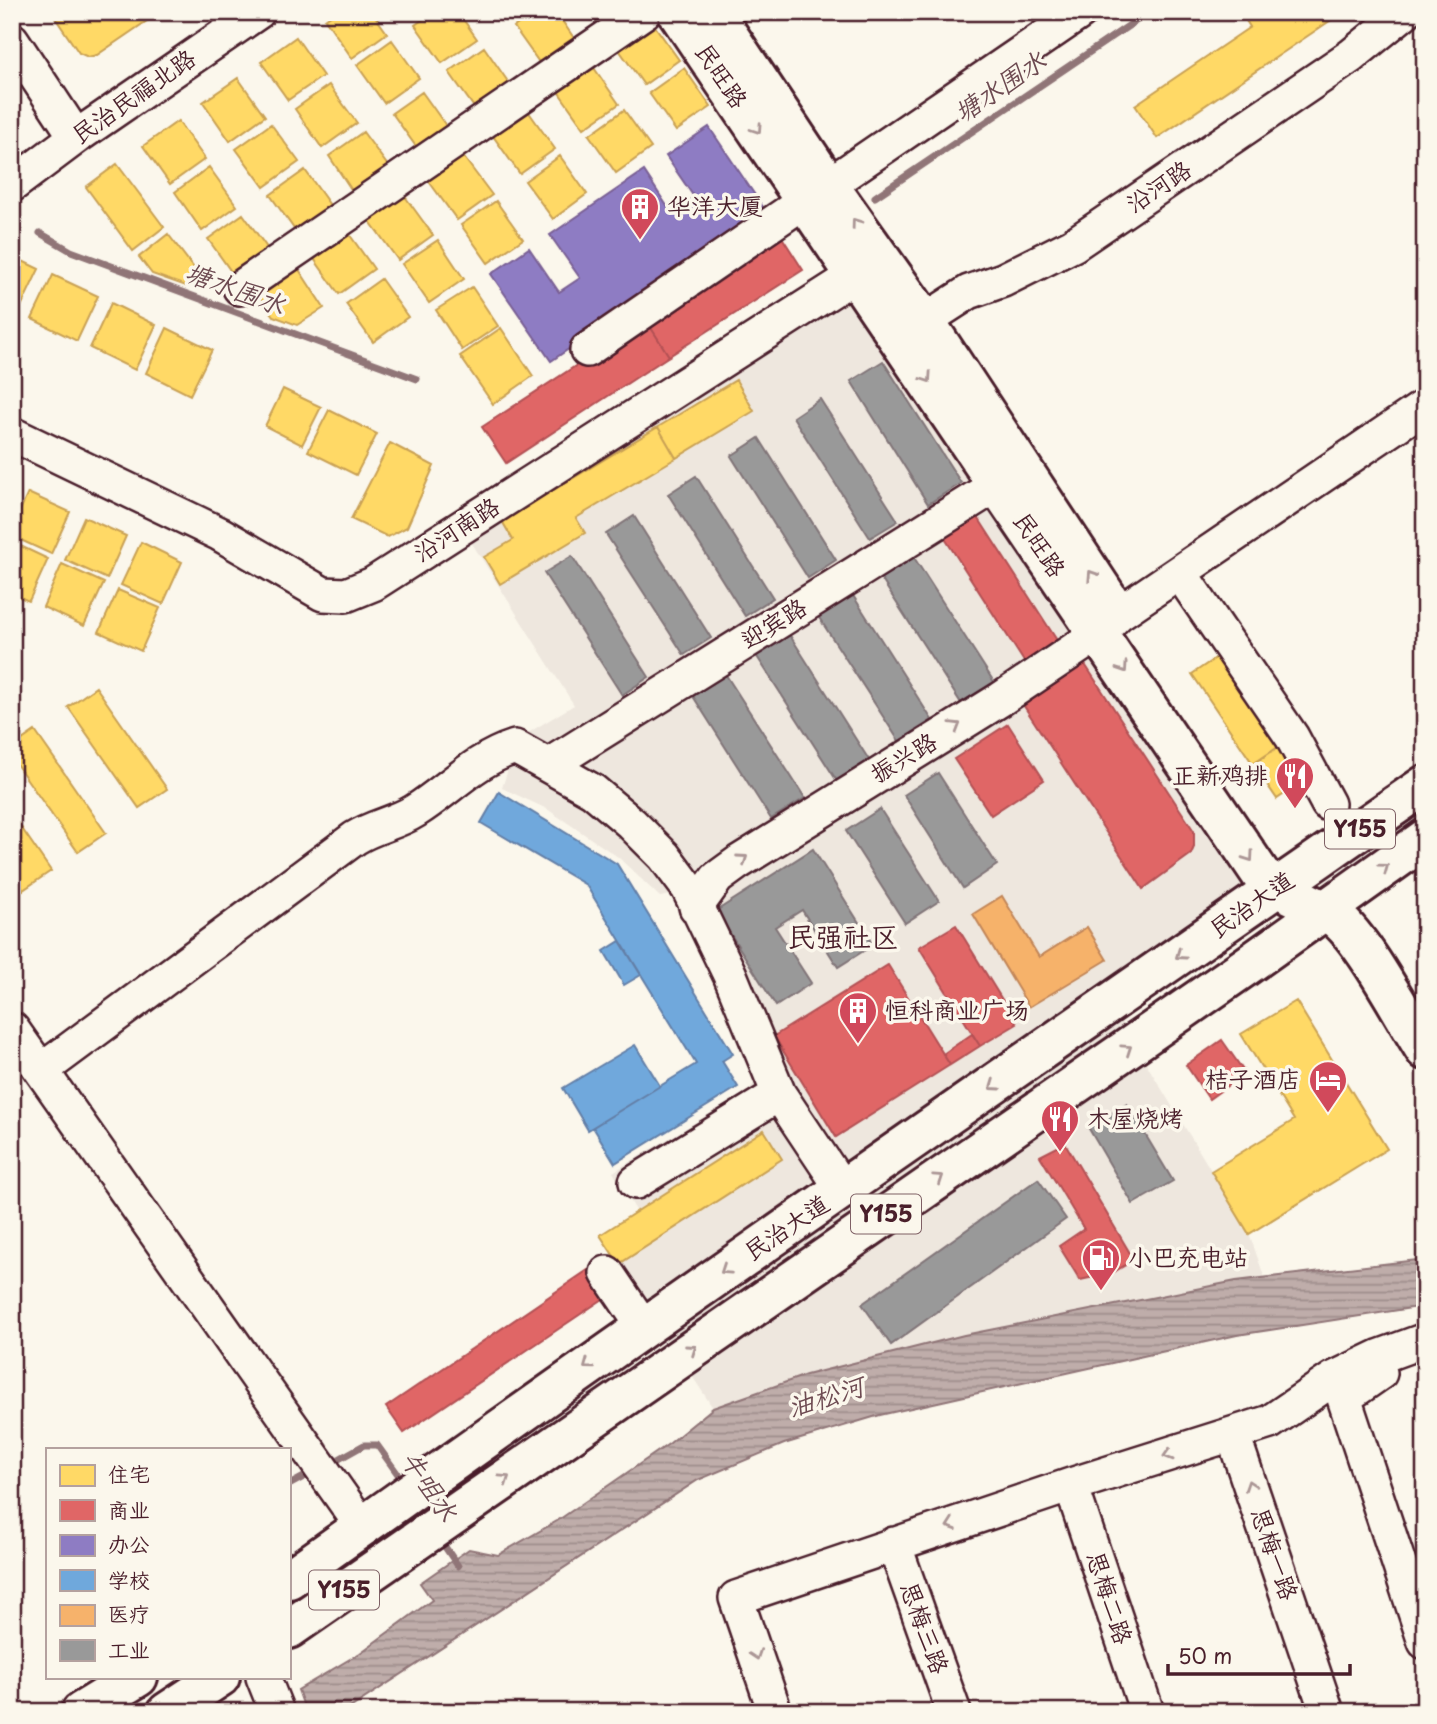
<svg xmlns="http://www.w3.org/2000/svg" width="1437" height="1724" font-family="'Playpen Sans','LXGW WenKai TC',sans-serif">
<defs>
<pattern id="water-rules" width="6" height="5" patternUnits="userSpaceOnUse" patternTransform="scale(1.75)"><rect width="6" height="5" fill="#bfadaa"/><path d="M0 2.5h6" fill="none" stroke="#9d8c8b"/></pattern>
</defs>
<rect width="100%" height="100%" fill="#fbf7ec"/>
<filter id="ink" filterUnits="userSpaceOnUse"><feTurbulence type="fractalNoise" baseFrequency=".0143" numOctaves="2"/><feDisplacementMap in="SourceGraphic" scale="14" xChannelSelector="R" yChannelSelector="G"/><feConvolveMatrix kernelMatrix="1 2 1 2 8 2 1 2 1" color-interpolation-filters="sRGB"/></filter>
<g filter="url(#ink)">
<path fill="#eee7de" d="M 855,290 L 1262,890 L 1101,989 L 1249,1233 L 1265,1279 L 1236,1281 L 964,1335 L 806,1375 L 713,1408 L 600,1235 L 637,1212 L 613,1172 L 749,1090 L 758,1078 L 706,957 L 686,927 L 678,894 L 660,897 L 618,857 L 547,809 L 502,788 L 518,739 L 574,705 L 468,537 Z"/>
<path fill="url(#water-rules)" stroke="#907477" stroke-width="2" d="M 1425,1259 L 1425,1306 L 1237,1335 L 880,1415 L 784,1444 L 698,1480 L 344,1712 L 306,1712 L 298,1690 L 360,1653 L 432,1600 L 420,1583 L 469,1549 L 498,1555 L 557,1521 L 670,1443 L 713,1408 L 806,1375 L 964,1335 L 1236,1281 Z"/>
<path fill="#ffd966" stroke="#c9a154" stroke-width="2" d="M 66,12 L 160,12 L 97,55 L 88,57 L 79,53 L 56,19 Z
M 335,12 L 372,12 L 387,33 L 352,58 L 325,19 Z
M 433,12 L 458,12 L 477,39 L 442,63 L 415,25 Z
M 535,12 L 556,12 L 576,41 L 541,65 L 514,27 Z
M 1255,12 L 1343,12 L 1157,138 L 1135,105 L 1250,27 L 1245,19 Z
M 652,22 L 679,60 L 644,85 L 617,47 Z
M 296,37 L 323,76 L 288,100 L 261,62 Z
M 392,40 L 419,78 L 384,103 L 357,65 Z
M 484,47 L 511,86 L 476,110 L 449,72 Z
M 592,65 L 619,104 L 584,128 L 557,90 Z
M 684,68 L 711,107 L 676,131 L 649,93 Z
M 238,78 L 265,116 L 230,141 L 203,102 Z
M 329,85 L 357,123 L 322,148 L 295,109 Z
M 422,92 L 449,130 L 420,152 L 392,113 Z
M 624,110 L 651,148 L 616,173 L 589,135 Z
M 528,111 L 555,149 L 520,174 L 493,136 Z
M 178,121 L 205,159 L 170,184 L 143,146 Z
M 271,124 L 299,162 L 264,187 L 236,149 Z
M 363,132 L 391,170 L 355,195 L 329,156 Z
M 459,151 L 492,195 L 457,220 L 425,176 Z
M 560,156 L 587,194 L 553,219 L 525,181 Z
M 117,164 L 164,227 L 133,251 L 86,187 Z
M 209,167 L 237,206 L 202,231 L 175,192 Z
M 305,170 L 332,208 L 297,233 L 270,195 Z
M 401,191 L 433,235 L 398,260 L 366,216 Z
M 496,201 L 523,239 L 488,263 L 461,225 Z
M 243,214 L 270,252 L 235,277 L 208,239 Z
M 347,231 L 374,269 L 339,294 L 312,256 Z
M 168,234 L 200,276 L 186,286 L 152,274 L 139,257 Z
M 438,240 L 464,279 L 429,303 L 402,264 Z
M 12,256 L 39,269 L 18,313 L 12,310 Z
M 296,265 L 324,308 L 297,325 L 273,316 L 256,292 Z
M 53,275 L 98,296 L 77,341 L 32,319 Z
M 381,279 L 408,317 L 373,342 L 346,304 Z
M 472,287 L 498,326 L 462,350 L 436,310 Z
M 111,303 L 156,325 L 135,370 L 90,348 Z
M 167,328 L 212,350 L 190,395 L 146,373 Z
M 501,328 L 533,376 L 493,404 L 460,356 Z
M 736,380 L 754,411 L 676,458 L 658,427 Z
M 283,389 L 321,407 L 302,445 L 265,426 Z
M 329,410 L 377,434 L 356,475 L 308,451 Z
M 658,427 L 676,458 L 576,518 L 585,533 L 500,584 L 484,557 L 513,540 L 502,521 Z
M 390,443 L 434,466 L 407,527 L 388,537 L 351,519 Z
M 28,493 L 70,512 L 51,554 L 12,536 L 12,528 Z
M 84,517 L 126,536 L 107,579 L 65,560 Z
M 12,542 L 48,559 L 29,601 L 12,594 Z
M 141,542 L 182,562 L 163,604 L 121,585 Z
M 62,564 L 104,583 L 84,626 L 43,607 Z
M 118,590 L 160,608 L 141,651 L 99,632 Z
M 1223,653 L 1284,743 L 1253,764 L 1192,674 Z
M 96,687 L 167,789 L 139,808 L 68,707 Z
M 35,731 L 106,833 L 78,852 L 12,758 L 12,747 Z
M 1281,745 L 1305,780 L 1277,799 L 1253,764 Z
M 12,814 L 51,871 L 23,890 L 12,874 Z
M 1296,1001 L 1387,1149 L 1249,1234 L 1211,1171 L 1294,1120 L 1241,1034 Z
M 764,1130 L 782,1159 L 619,1264 L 600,1235 Z"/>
<path fill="#e06666" stroke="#b35154" stroke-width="2" d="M 780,234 L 803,270 L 669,356 L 646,320 Z
M 646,320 L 669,356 L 506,463 L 482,427 Z
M 977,516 L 1058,642 L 1025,663 L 944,537 Z
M 1084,663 L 1194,831 L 1194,847 L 1191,854 L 1143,889 L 1022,703 Z
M 1008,724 L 1044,780 L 991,815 L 954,759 Z
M 956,925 L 1017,1024 L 980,1046 L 919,947 Z
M 888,965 L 950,1065 L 836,1137 L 774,1036 Z
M 972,1034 L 980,1046 L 950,1065 L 943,1054 Z
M 1222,1040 L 1245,1073 L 1209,1099 L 1186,1065 Z
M 1065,1143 L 1134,1260 L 1112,1273 L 1080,1280 L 1059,1246 L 1084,1229 L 1040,1156 Z
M 588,1270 L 606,1297 L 404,1433 L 386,1407 Z"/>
<path fill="#8e7cc3" stroke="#7a6095" stroke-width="2" d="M 709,127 L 767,213 L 551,361 L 491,274 L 529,248 L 559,292 L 580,278 L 550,235 L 644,171 L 671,212 L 694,197 L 666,156 Z"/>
<path fill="#6fa8dc" stroke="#647fa7" stroke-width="2" d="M 499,792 L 617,864 L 733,1054 L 722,1061 L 738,1087 L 615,1163 L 593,1127 L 696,1064 L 586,885 L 481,823 Z
M 620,941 L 641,975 L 624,985 L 604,951 Z
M 635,1045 L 660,1086 L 588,1130 L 563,1088 Z"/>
<path fill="#f6b26b" stroke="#c28658" stroke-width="2" d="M 1002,896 L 1039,957 L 1087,927 L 1107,960 L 1029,1007 L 973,914 Z"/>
<path fill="#999" stroke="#817478" stroke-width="2" d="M 883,361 L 961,483 L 928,504 L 851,381 Z
M 820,399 L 898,521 L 870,538 L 793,417 Z
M 759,438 L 836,560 L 808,578 L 731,456 Z
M 696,476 L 773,598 L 745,616 L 668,494 Z
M 634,516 L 711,638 L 684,655 L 606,534 Z
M 572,556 L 649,677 L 622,695 L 544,573 Z
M 913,556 L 994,682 L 961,703 L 880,577 Z
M 852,594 L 932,720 L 899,741 L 818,616 Z
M 789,634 L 869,760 L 837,781 L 756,655 Z
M 724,672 L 805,798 L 771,819 L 691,693 Z
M 938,773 L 997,865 L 963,888 L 904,795 Z
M 880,809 L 939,901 L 905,923 L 846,831 Z
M 813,849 L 873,945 L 838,967 L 802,910 L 775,927 L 811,983 L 776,1006 L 716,911 Z
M 1127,1104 L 1173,1181 L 1133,1204 L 1088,1127 Z
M 1038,1179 L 1066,1219 L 891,1345 L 862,1304 Z"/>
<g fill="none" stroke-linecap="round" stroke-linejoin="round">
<path stroke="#907477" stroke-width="7" d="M 875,197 L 1149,12
M 40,233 L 71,251 L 417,379
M 330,1464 L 364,1445 L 377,1445 L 405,1484
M 289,1485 L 313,1472
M 439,1538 L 458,1566"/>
<defs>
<path id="minor" d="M 12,40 L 76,137
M 12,185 L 76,137 L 258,12
M 240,288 L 644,12
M 904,334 L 969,292 L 1003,280 L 1073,245 L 1351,56 L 1405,12
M 587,350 L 1081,12
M 12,434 L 220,534 L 323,594 L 346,595 L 373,584 L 876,262
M 1180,573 L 1292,737 L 1328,804
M 549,765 L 998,484
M 696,907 L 717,878 L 739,862 L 1001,699 L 1099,633 L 1118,614 L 1425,406
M 12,1029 L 362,1526
M 42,1070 L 355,838 C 374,826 396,823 415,811 C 450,789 474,760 515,747 L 593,791 L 631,823 L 664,856 L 688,888 L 730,975 L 779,1094 L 843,1190
M 636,1182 L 779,1094
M 607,1273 L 643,1326
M 1380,1373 L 1344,1398 L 1425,1642
M 1233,1435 L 1327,1712
M 1071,1485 L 1147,1712
M 894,1544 L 954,1712
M 263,1677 L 277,1712
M 775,1712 L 736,1598 L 1071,1485 L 1270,1422 L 1333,1379 L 1381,1356 L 1425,1340"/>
<path id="major" d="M 677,12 L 1262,876 C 1284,896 1314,901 1337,919 C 1365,942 1404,1017 1425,1050
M 713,12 L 827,183 L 925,321 L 1111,603
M 289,1579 C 665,1310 1045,1048 1425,785
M 289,1629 L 1245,967 L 1425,839
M 81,1712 L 138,1677
M 167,1712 L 220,1677"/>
</defs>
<use href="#minor" stroke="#4a1f2b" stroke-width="38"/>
<use href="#major" stroke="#4a1f2b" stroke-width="44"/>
<use href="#minor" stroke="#fbf7ec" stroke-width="33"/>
<use href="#major" stroke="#fbf7ec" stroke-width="38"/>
</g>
<defs><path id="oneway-chevron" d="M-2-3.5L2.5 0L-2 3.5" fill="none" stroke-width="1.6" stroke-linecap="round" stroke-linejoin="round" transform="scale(1.75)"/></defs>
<g stroke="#ab9695">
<use href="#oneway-chevron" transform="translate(757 129) rotate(56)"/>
<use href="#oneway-chevron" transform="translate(856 223) rotate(-126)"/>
<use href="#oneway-chevron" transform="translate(927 378) rotate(56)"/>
<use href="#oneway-chevron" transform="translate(1092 575) rotate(-123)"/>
<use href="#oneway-chevron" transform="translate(1123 668) rotate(56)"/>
<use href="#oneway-chevron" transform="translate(956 726) rotate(-31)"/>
<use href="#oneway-chevron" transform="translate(1249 857) rotate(55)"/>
<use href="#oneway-chevron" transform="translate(743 859) rotate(-35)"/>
<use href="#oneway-chevron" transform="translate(1384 868) rotate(-36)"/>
<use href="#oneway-chevron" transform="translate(1180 955) rotate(145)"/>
<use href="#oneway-chevron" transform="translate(1127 1049) rotate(-34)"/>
<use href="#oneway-chevron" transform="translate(994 1086) rotate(145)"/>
<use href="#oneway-chevron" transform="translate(939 1178) rotate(-34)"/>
<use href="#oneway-chevron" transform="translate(725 1270) rotate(146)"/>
<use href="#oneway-chevron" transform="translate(692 1349) rotate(-35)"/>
<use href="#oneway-chevron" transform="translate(588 1365) rotate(144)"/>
<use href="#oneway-chevron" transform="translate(1168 1455) rotate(163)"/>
<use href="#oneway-chevron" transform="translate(505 1479) rotate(-34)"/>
<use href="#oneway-chevron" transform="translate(1250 1485) rotate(-109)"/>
<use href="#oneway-chevron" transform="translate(951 1525) rotate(161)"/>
<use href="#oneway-chevron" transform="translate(756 1655) rotate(71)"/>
</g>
</g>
<defs>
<symbol id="building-pin" viewBox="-11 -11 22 30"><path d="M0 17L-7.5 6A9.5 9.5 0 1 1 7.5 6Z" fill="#d1495b" stroke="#fbf7ec"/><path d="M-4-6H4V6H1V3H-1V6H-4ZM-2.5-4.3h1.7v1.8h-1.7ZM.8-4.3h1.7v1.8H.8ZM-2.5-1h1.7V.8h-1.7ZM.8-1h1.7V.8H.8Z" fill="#fff"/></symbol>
<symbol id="restaurant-pin" viewBox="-11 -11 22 30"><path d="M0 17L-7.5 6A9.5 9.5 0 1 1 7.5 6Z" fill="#d1495b" stroke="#fbf7ec"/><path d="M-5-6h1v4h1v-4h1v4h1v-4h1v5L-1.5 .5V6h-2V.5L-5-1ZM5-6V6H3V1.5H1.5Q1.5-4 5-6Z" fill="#fff"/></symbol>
<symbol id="hotel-pin" viewBox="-11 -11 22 30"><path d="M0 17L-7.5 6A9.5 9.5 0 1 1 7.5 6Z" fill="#d1495b" stroke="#fbf7ec"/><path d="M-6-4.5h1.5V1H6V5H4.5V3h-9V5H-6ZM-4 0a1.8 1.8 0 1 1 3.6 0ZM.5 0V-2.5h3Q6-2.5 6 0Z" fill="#fff"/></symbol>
<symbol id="fuel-pin" viewBox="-11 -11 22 30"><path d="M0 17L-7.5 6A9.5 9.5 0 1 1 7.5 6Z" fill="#d1495b" stroke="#fbf7ec"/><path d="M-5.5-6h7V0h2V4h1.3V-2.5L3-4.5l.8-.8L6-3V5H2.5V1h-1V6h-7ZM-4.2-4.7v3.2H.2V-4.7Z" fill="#fff"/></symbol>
</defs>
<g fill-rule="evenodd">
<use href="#building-pin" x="618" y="185" width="44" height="60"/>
<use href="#restaurant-pin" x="1273" y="754" width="44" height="60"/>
<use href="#building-pin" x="836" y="989" width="44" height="60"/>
<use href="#hotel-pin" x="1306" y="1058" width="44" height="60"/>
<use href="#restaurant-pin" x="1038" y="1097" width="44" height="60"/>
<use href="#fuel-pin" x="1079" y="1236" width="44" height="60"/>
</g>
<g text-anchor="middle" stroke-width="7" stroke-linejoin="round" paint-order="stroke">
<g fill="#fbf7ec" stroke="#7f6065" stroke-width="2">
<rect x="1325" y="809.5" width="70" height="39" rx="5"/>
<rect x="851" y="1194.5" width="70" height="39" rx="5"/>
<rect x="309" y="1570.5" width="70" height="39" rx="5"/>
</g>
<g font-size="23" font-weight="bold" fill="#4a1f2b">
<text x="1360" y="837">Y155</text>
<text x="886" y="1222">Y155</text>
<text x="344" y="1598">Y155</text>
</g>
<g font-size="24" fill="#4a1f2b" stroke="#fbf7ec">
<text transform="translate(721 76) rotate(56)" y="8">民旺路</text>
<text transform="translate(134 97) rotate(-35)" y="8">民治民福北路</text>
<text transform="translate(1159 187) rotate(-34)" y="8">沿河路</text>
<text transform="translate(457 530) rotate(-33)" y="8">沿河南路</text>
<text transform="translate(1039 545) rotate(56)" y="8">民旺路</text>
<text transform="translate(774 624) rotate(-32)" y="8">迎宾路</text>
<text transform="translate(904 758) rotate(-31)" y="8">振兴路</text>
<text transform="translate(1252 905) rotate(-35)" y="8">民治大道</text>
<text transform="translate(787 1228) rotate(-34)" y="8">民治大道</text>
<text transform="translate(1274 1554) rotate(71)" y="8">思梅一路</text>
<text transform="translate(1109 1598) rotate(72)" y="8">思梅二路</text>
<text transform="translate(924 1628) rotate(70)" y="8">思梅三路</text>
</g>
<g font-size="24" fill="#4a1f2b" stroke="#fbf7ec" text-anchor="start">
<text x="667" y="215">华洋大厦</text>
<text x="1268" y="784" text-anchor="end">正新鸡排</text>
<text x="885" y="1019">恒科商业广场</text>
<text x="1301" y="1088" text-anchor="end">桔子酒店</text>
<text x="1087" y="1127">木屋烧烤</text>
<text x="1128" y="1266">小巴充电站</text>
</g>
<g font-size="26" font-style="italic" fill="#6d4a51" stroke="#fbf7ec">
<text transform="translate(1000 87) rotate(-34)" y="9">塘水围水</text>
<text transform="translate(235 289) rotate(20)" y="9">塘水围水</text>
<text transform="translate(826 1397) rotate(-17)" y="9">油松河</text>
<text transform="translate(429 1486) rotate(56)" y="9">牛咀水</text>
</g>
<g font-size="28" fill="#4a1f2b" stroke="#fbf7ec">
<text x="843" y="947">民强社区</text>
</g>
</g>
<rect width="1437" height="1724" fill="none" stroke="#fbf7ec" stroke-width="42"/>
<rect x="21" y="21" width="1395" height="1682" fill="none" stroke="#4a1f2b" stroke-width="2.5" filter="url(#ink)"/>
<rect x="46" y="1448" width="245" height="231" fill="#fbf7ec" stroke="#b4a19f" stroke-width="2"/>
<rect x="60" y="1465" width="35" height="21" fill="#ffd966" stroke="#b4a19f" stroke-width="2"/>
<text x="108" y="1482" font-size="21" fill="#4a1f2b">住宅</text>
<rect x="60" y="1500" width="35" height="21" fill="#e06666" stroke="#b4a19f" stroke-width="2"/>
<text x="108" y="1518" font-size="21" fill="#4a1f2b">商业</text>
<rect x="60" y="1535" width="35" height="21" fill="#8e7cc3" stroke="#b4a19f" stroke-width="2"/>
<text x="108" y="1552" font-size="21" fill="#4a1f2b">办公</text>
<rect x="60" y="1570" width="35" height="21" fill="#6fa8dc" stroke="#b4a19f" stroke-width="2"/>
<text x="108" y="1588" font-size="21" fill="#4a1f2b">学校</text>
<rect x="60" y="1605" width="35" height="21" fill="#f6b26b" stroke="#b4a19f" stroke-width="2"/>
<text x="108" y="1622" font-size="21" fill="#4a1f2b">医疗</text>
<rect x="60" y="1640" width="35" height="21" fill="#999999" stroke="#b4a19f" stroke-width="2"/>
<text x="108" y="1658" font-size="21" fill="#4a1f2b">工业</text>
<path d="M1168 1664v10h182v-10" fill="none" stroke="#4a1f2b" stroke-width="3.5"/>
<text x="1178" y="1664" font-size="21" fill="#4a1f2b" stroke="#fbf7ec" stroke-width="5" paint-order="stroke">50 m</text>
</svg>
